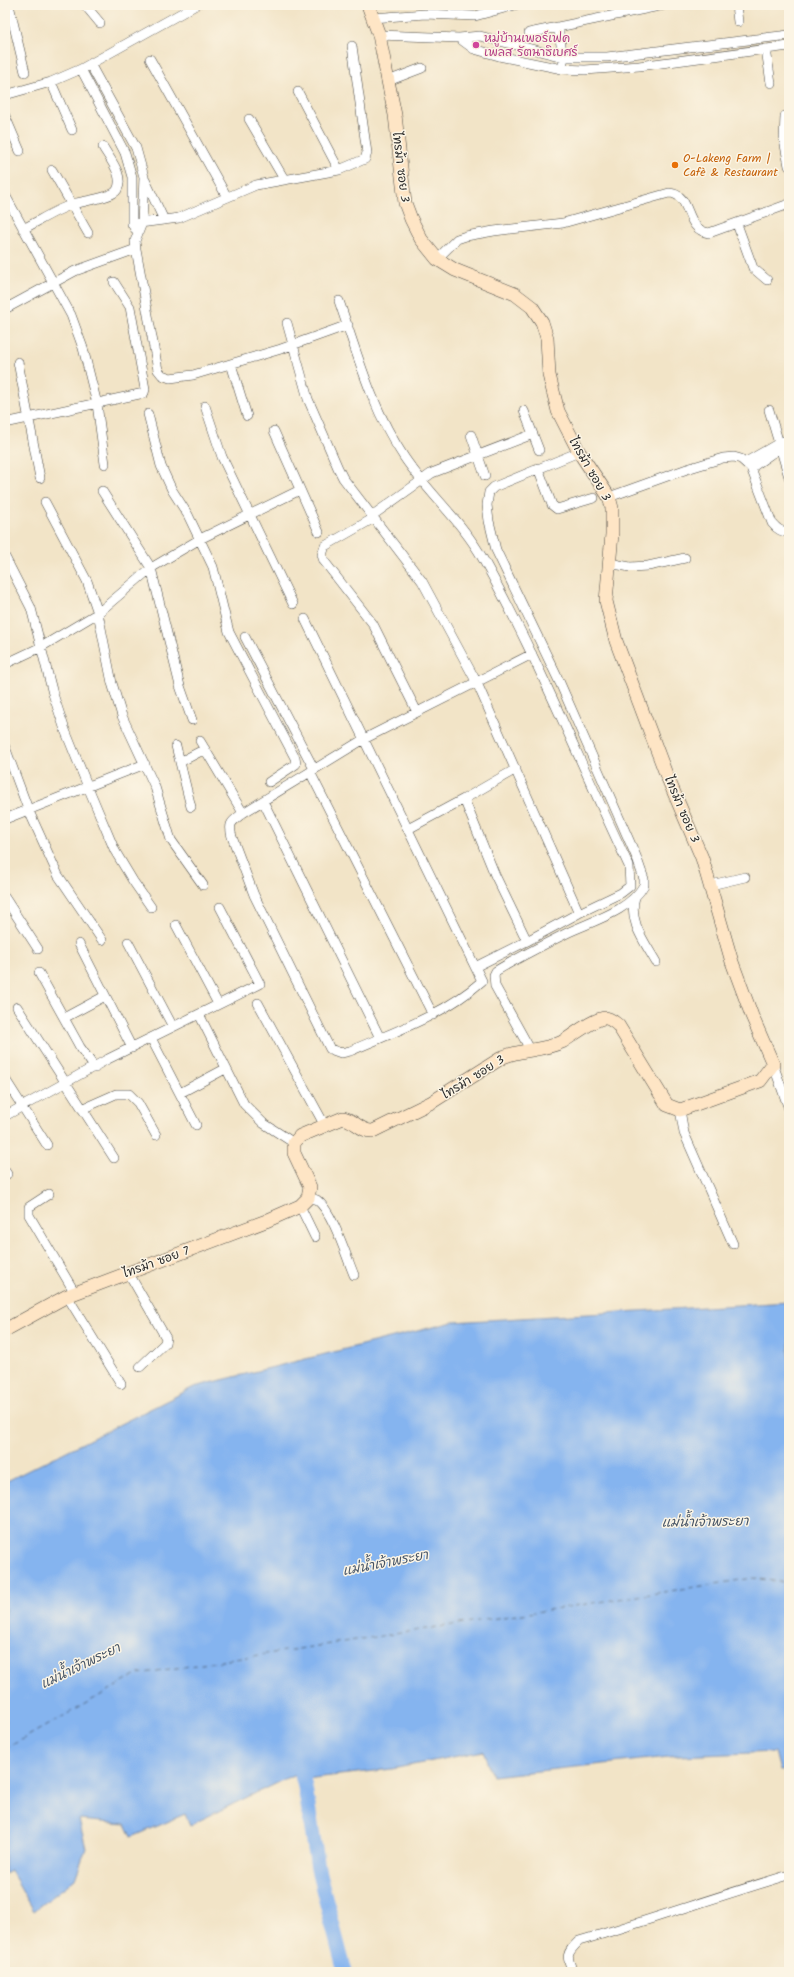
<svg xmlns="http://www.w3.org/2000/svg" width="794" height="1977" font-family="Kalam,'Playpen Sans Thai',sans-serif">
<rect width="100%" height="100%" fill="#fcf5e5"/>
<filter id="ink" filterUnits="userSpaceOnUse"><feTurbulence type="fractalNoise" baseFrequency=".025" numOctaves="2"/><feDisplacementMap in="SourceGraphic" scale="8" xChannelSelector="R" yChannelSelector="G"/><feConvolveMatrix kernelMatrix="1 2 1 2 8 2 1 2 1" color-interpolation-filters="sRGB"/></filter>
<filter id="wash" filterUnits="userSpaceOnUse"><feTurbulence type="fractalNoise" baseFrequency=".012" numOctaves="4" result="noise"/><feDisplacementMap in="SourceGraphic" scale="16" xChannelSelector="R" yChannelSelector="G"/><feGaussianBlur stdDeviation="0.9" result="paint"/><feColorMatrix in="noise" values="0 0 0 0 0 0 0 0 0 0 0 0 0 0 0 0 0 1.4 0 .05"/><feComposite in="paint" operator="in"/></filter>
<g filter="url(#wash)">
<rect width="100%" height="100%" fill="#f2e4c7"/>
<path fill="#85b4ef" stroke="#58708d" d="M 789,1302 L 789,1770 L 780,1771 L 775,1752 L 678,1756 L 492,1776 L 483,1751 L 392,1769 L 296,1780 L 295,1774 L 190,1825 L 185,1814 L 131,1837 L 125,1824 L 79,1820 L 86,1848 L 75,1879 L 34,1911 L 11,1871 L 5,1874 L 5,1482 L 194,1387 L 453,1322 Z"/>
<g fill="none" stroke-linecap="round" stroke-linejoin="round">
<path stroke="#85b4ef" stroke-width="15" d="M 298,1759 L 305,1787 L 319,1874 L 345,1972"/>
<path stroke="#465466" stroke-width="1" stroke-dasharray="5 4" stroke-linecap="butt" d="M 5,1749 L 138,1674 L 753,1578 L 789,1583"/>
</g>
</g>
<g filter="url(#ink)">
<g fill="none" stroke-linecap="round" stroke-linejoin="round">
<defs>
<path id="street" d="M 9,5 L 25,72
M 85,5 L 100,23
M 736,5 L 738,22
M 373,18 L 425,14 L 475,16 L 515,5
M 558,27 L 563,57 L 563,62
M 529,33 L 664,5
M 379,35 L 459,38 L 480,36 L 563,57 L 607,57 L 789,35
M 459,38 L 474,49 L 499,56 L 562,69 L 585,70 L 639,66 L 789,46
M 766,49 L 771,83
M 150,59 L 227,197
M 90,64 L 136,148 L 144,177 L 142,223 L 135,241 L 136,249 L 158,370 L 162,375 L 170,378 L 193,375 L 281,349 L 348,325
M 81,69 L 125,153 L 132,177 L 132,224 L 135,229
M 388,81 L 422,68
M 51,82 L 72,130
M 298,92 L 339,170
M 5,95 L 51,82 L 81,69 L 196,5
M 5,116 L 20,151
M 789,116 L 785,116 L 784,140 L 789,166
M 249,119 L 284,179
M 52,170 L 88,233
M 145,180 L 164,220
M 5,195 L 71,315 L 83,348 L 97,404 L 105,464
M 132,224 L 179,218 L 256,185 L 339,170 L 365,159 L 367,153 L 352,46
M 737,224 L 753,268 L 767,280
M 23,229 C 39,221 60,207 77,203 C 85,201 113,197 117,190 C 125,176 109,158 103,147
M 437,259 L 457,239 L 466,236 L 494,231 L 563,223 L 669,193 C 693,194 683,229 709,233 L 789,204
M 339,301 C 358,356 372,409 404,457 C 428,493 462,521 483,559 C 538,658 580,763 629,866 L 630,886 L 621,893 L 579,913 L 527,941 L 495,875 L 464,799 L 516,769
M 5,309 L 75,271 L 136,249
M 287,323 L 308,399 L 338,468 L 343,478 L 422,581 L 477,683 L 579,913
M 18,362 L 40,478
M 231,364 L 247,416
M 205,406 L 222,457 L 293,604
M 769,410 L 789,477
M 524,411 L 539,450
M 148,414 L 161,466 L 172,490 L 188,515 L 213,567 L 229,632 L 295,758 L 296,764 L 269,782
M 5,423 L 144,393 L 145,389 L 130,307 L 114,282
M 274,431 L 319,532
M 471,435 L 485,476
M 746,462 L 779,443 L 789,439
M 538,468 L 552,505 L 557,509 L 594,498
M 751,468 L 778,449
M 102,491 L 151,568 L 180,686 L 192,720
M 609,497 L 687,469 L 723,458 L 734,457 L 741,459 L 751,468 L 772,523 C 777,529 781,532 789,532
M 45,502 L 87,581 L 98,613 L 112,683 L 122,716 L 155,787 L 171,840 L 203,885
M 373,515 L 432,473 L 533,434
M 374,518 L 325,546 L 322,555 L 324,561 L 373,624 L 417,712
M 5,557 L 31,608 L 53,694 L 65,730 L 88,787 L 115,851 L 133,881 L 151,907
M 609,563 L 630,567 L 648,566 L 685,558
M 245,637 L 314,769
M 5,664 L 41,647 L 98,613 L 151,568 L 200,539 L 300,490
M 200,741 L 243,813 L 364,739 L 532,654
M 176,746 L 191,807
M 5,747 L 28,809 L 58,875 L 102,940
M 180,762 L 205,749
M 310,772 L 433,1015
M 263,801 L 380,1038
M 243,813 C 232,822 228,822 232,837 L 254,895 L 330,1049 L 341,1053 L 350,1051 C 396,1031 444,1015 482,981 L 305,619
M 5,819 L 145,764
M 408,829 L 464,799
M 711,885 L 745,877
M 635,897 C 628,921 644,941 656,962
M 5,898 L 38,949
M 176,925 L 218,1004
M 128,942 L 173,1027
M 79,944 L 132,1048
M 475,967 L 527,941
M 39,973 L 80,1047 L 95,1068
M 258,1003 L 324,1124
M 17,1007 L 114,1158
M 199,1014 L 244,1104 L 263,1123 L 294,1143
M 64,1018 L 105,996
M 151,1038 L 196,1125
M 531,1051 L 495,986 L 494,975 L 496,971 C 519,957 543,945 567,933 C 592,921 630,911 644,885 L 644,879 L 636,856 L 560,683 L 496,550 L 489,521 L 487,505 L 489,492 L 494,487 L 579,452
M 773,1064 L 789,1109
M 5,1079 L 47,1145
M 180,1093 L 225,1069
M 82,1109 L 116,1094 L 129,1094 L 138,1103 L 156,1135
M 680,1110 L 684,1133 L 733,1244
M 5,1116 L 108,1059 L 260,984 L 220,907
M 5,1171 L 7,1174
M 49,1194 L 29,1207 L 29,1215 L 75,1293
M 308,1198 C 311,1198 315,1199 317,1200 C 333,1212 346,1256 354,1275
M 300,1206 L 315,1237
M 128,1272 L 166,1338 L 165,1343 L 140,1367
M 67,1296 L 121,1384
M 573,1972 C 566,1955 566,1954 579,1941 C 650,1920 719,1896 789,1875"/>
<path id="secondary" d="M 5,1330 L 67,1296 L 266,1221 L 300,1206 L 308,1198 L 310,1187 L 294,1153 L 294,1143 L 300,1136 L 343,1118 C 355,1120 361,1132 373,1131 L 432,1102 L 503,1057 C 522,1049 543,1051 562,1042 C 572,1036 595,1018 605,1018 C 610,1018 614,1022 618,1025 L 667,1105 L 680,1110 L 760,1081 L 773,1064 L 752,1016 L 732,962 L 702,858 L 666,774 L 616,641 L 606,601 L 612,534 L 612,508 L 609,497 L 579,452 L 558,411 L 549,375 L 547,338 L 542,322 L 532,307 L 515,294 L 455,270 L 437,259 L 421,239 L 411,219 L 405,203 L 395,115 L 388,81 L 379,35 L 368,5"/>
</defs>
<use href="#street" stroke="#494742" stroke-width="10"/>
<use href="#secondary" stroke="#494742" stroke-width="14"/>
<use href="#street" stroke="#fff" stroke-width="9"/>
<use href="#secondary" stroke="#fee5c5" stroke-width="13"/>
</g>
</g>
<circle fill="#d1479c" stroke="#fcf5e5" stroke-width="1.5" cx="476" cy="45" r="4"/>
<circle fill="#e8710a" stroke="#fcf5e5" stroke-width="1.5" cx="675" cy="165" r="4"/>
<g text-anchor="middle" stroke-width="3" stroke-linejoin="round" paint-order="stroke">
<g font-size="12" fill="#b23c85" stroke="#fcf5e5" text-anchor="start">
<text x="484" y="42">หมู่บ้านเพอร์เฟค<tspan x="484" dy="14">เพลส รัตนาธิเบศร์</tspan></text>
</g>
<g font-size="12" fill="#c56008" stroke="#fcf5e5" text-anchor="start">
<text x="683" y="162">O-Lakeng Farm |<tspan x="683" dy="14">Cafè &amp; Restaurant</tspan></text>
</g>
<g font-size="12" fill="#2b2b2b" stroke="#fcf5e5">
<text transform="translate(401 167) rotate(83)" y="4">ไทรม้า ซอย 3</text>
<text transform="translate(590 469) rotate(60)" y="4">ไทรม้า ซอย 3</text>
<text transform="translate(682 809) rotate(67)" y="4">ไทรม้า ซอย 3</text>
<text transform="translate(473 1077) rotate(-32)" y="4">ไทรม้า ซอย 3</text>
<text transform="translate(156 1262) rotate(-20)" y="4">ไทรม้า ซอย 7</text>
</g>
<g font-size="13" font-style="italic" fill="#465466" stroke="#fcf5e5">
<text transform="translate(705 1521) rotate(-1)" y="5">แม่น้ำเจ้าพระยา</text>
<text transform="translate(385 1562) rotate(-11)" y="5">แม่น้ำเจ้าพระยา</text>
<text transform="translate(80 1665) rotate(-26)" y="5">แม่น้ำเจ้าพระยา</text>
</g>
</g>
<rect width="794" height="1977" fill="none" stroke="#fcf5e5" stroke-width="20"/>
</svg>
